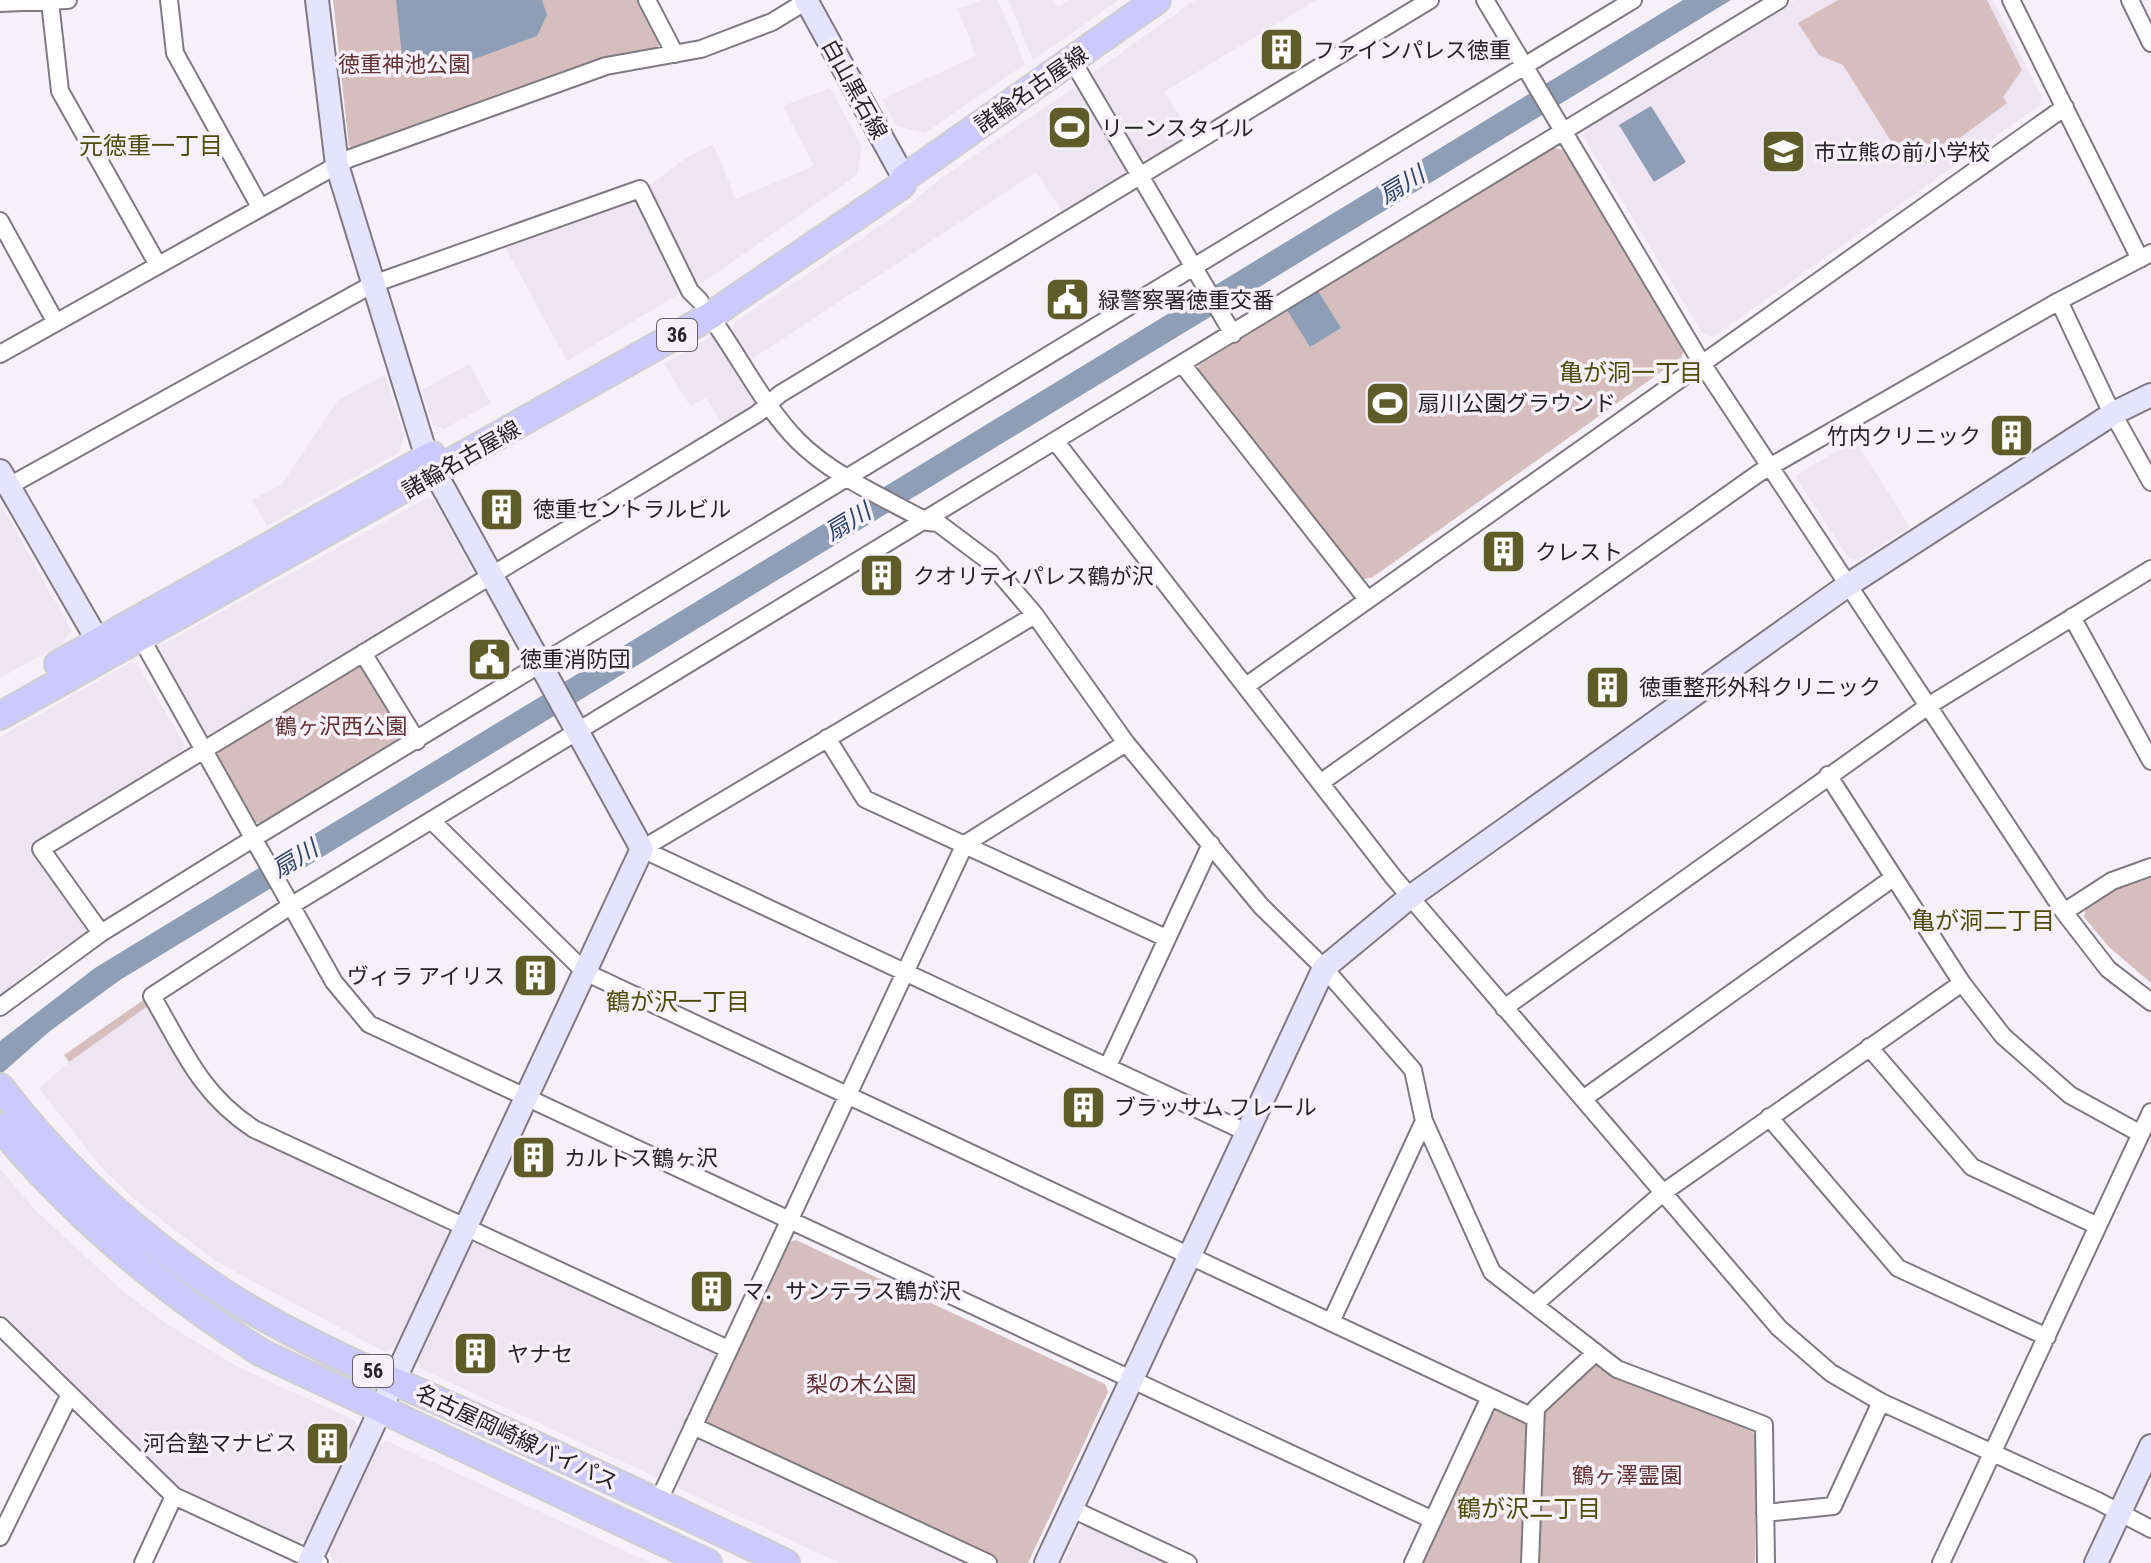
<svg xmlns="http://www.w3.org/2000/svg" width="2151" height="1563" font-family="'Roboto Condensed','Noto Sans JP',sans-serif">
<rect width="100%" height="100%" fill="#f6f0f8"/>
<path fill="#eee4f2" d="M 982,0 L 998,0 L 1025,64 L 925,133 L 897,126 L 882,99 L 976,56 L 958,9 Z
M 1008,0 L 1052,0 L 1058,7 L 1070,0 L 1119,0 L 1033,60 Z
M 1195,0 L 1316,0 L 1164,92 L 1192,135 L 1152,158 L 1138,157 L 1091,82 L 1094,72 Z
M 1795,0 L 1993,0 L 2041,95 L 2040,105 L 1713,337 L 1703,334 L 1583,136 L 1586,129 Z
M 830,88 L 862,147 L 857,175 L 702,283 L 691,280 L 647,187 L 686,158 L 713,144 L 736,199 L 814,166 L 783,106 Z
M 1072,89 L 1081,90 L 1127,165 L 1124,177 L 1063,213 L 1036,172 L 749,361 L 731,335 L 735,322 L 898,214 L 937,181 Z
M 629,198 L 638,201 L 679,286 L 679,294 L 567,361 L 504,245 Z
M 714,335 L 755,398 L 754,406 L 723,425 L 706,398 L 690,406 L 664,364 Z
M 469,364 L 491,403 L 444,429 L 433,425 L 422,390 Z
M 385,375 L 404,434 L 399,452 L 267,526 L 252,500 L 282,484 L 338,400 Z
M 1855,440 L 1910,527 L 1858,560 L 1849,558 L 1795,476 Z
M 427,498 L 434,500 L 472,570 L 470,578 L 214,736 L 202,734 L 159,655 L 162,645 Z
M 0,502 L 71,630 L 62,644 L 0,678 Z
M 131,662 L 138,665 L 184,744 L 182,752 L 29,846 L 87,925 L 85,933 L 45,958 L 0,996 L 0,737 Z
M 149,1005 L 200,1090 L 220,1113 L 251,1134 L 445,1225 L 449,1240 L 396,1346 L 385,1352 L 217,1262 L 133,1198 L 101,1167 L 39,1088 L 89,1045 Z
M 0,1169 L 35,1210 L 125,1293 L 165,1323 L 238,1367 L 354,1420 L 358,1427 L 307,1538 L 297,1543 L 179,1488 L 0,1315 Z
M 480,1242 L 713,1351 L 715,1359 L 660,1479 L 421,1369 L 418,1360 L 472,1245 Z
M 703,1436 L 974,1563 L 840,1563 L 674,1486 L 695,1439 Z
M 387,1441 L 651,1563 L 338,1563 L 332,1560 L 329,1551 L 379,1444 Z
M 1088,1525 L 1170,1563 L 1063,1563 L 1079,1528 Z"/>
<path fill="#d6bebe" d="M 333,0 L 638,0 L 660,40 L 657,51 L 354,149 L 349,146 Z
M 1838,0 L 1987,0 L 2022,70 L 2003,97 L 2007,103 L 1926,163 L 1899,154 L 1843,65 L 1819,55 L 1798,23 Z
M 1551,147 L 1563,150 L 1685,347 L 1682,357 L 1373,577 L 1361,580 L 1199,375 L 1199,365 Z
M 357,665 L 365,667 L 405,732 L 403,741 L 263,824 L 255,822 L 217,757 L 220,749 Z
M 2151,875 L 2151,983 L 2109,947 L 2084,917 L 2086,908 L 2117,887 Z
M 145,999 L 149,1005 L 69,1062 L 64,1055 Z
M 796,1240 L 1105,1384 L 1108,1392 L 1028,1563 L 1000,1563 L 707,1427 L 705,1419 L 787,1243 Z
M 1599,1365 L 1633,1384 L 1751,1429 L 1755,1435 L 1755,1563 L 1535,1563 L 1541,1410 L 1589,1366 Z
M 1501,1410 L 1529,1426 L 1523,1563 L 1422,1563 L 1492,1413 Z"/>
<path fill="#8d9eb6" d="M 396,0 L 542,0 L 547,15 L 537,36 L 425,77 L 411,72 L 402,55 Z
M 1683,0 L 1731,0 L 120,980 L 50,1031 L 0,1075 L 0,1041 L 95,968 Z
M 1651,106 L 1686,162 L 1654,182 L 1619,125 Z
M 1318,291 L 1341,328 L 1310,347 L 1287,310 Z"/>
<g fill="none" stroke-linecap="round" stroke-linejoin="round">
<defs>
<path id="street" d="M 169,0 L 175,53 L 260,207
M 647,0 L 675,54
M 1485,0 L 1701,362 L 2064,912 L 2108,969 L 2151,1002
M 2011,0 L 2140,259
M 2130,0 L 2151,43
M 50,2 L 60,91 L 158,265
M 0,3 L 68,0
M 1072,60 L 1233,334
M 0,221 L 55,321
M 2059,301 L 2107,403 L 2151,482
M 710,316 C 740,357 762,404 798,441 C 833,476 885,498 928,522 L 938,523 L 990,562 L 1035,615 L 1126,743 L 1261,906 L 1324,968 L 1413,1070 L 1424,1121 L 1492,1272 L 1617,1369 L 1764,1425 L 1766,1563
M 0,354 L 348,159 L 606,66 L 701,49 L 772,22 L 808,0
M 1183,365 L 1367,599
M 1056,442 L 1394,878 L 1779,1328 L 1831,1373 L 1881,1402 L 2098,1501 L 2151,1529
M 9,486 L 373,284 L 640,189 L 690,291 L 700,301
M 2072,617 L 2151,761
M 141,638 L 334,982 L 369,1024 L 1433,1520
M 363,653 L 417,741
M 1246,686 L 2065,107
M 827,738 L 865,799 L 1166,938
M 1828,775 L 1962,983 L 2003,1036 L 2070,1095 L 2141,1134
M 1320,783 L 1759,473 L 2059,301 L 2151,253
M 432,821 L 585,972 L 1535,1418
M 642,849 L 1246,1132
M 642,849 L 1035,615
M 2064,912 L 2112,881 L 2151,867
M 101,933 L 41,849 L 757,414 L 780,394 L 1430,0
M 0,1007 L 101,933 L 254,838 L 1633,0
M 1504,1008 L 1928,706 L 2151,569
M 1869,1047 L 1972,1167 L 2098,1226
M 1108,1066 L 1211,844
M 1583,1099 L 1893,878
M 1769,1117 L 1898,1268 L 2047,1337
M 1535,1304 L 1664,1192 L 1962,983
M 1331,1322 L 1424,1121
M 0,1326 L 174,1496 L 319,1563
M 728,1349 L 254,1129 C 200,1094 183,1049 152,996 L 292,905 L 1779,0
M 693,1426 L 988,1563
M 658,1502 L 965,844 L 1126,743
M 1072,1509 L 1188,1563
M 1765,1513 L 1833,1506 L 1881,1402
M 0,1537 L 70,1394
M 143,1563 L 174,1496
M 1413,1563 L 1490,1397
M 1530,1563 L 1536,1408 L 1594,1354
M 1941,1563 L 2151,1112"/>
<path id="secondary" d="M 806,0 L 904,178
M 0,471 L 98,641
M 309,1563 L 642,849 L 427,458 L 337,165 L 317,0
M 1046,1563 L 1324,968 L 1410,897 L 1848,585 L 2114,413 L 2151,395
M 2096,1563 L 2151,1446"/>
<path id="primary" d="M 58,664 L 432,455
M 0,716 L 710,316 L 902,185 L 904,178 L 1157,0
M 0,1087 C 66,1173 150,1248 243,1305 C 319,1351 403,1384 483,1421 C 585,1468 685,1515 786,1563
M 0,1127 C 75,1217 163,1291 262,1353 L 708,1563"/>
</defs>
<use href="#street" stroke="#7f7a81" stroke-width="20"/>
<use href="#secondary" stroke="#7f7a81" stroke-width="26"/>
<use href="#primary" stroke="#cfcfcf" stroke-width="30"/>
<use href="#street" stroke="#fff" stroke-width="16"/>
<use href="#secondary" stroke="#e6e3ff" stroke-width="22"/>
<use href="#primary" stroke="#cdc8fe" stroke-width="26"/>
</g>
<defs>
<symbol id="building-square" viewBox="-11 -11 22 22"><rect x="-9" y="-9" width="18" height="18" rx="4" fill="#5f5c29" stroke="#f6f0f8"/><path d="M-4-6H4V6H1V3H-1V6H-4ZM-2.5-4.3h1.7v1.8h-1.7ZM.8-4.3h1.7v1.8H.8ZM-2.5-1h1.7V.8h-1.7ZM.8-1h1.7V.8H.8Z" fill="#fff"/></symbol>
<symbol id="stadium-square" viewBox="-11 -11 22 22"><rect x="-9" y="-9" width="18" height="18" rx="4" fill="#5f5c29" stroke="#f6f0f8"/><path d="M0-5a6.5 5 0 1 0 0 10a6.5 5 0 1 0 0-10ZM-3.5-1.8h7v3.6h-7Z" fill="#fff"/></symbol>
<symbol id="school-square" viewBox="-11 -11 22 22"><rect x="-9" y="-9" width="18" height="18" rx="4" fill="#5f5c29" stroke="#f6f0f8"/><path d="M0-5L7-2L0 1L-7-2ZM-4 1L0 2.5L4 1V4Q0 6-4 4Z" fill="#fff"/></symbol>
<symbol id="civic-square" viewBox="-11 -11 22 22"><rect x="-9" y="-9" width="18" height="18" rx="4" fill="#5f5c29" stroke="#f6f0f8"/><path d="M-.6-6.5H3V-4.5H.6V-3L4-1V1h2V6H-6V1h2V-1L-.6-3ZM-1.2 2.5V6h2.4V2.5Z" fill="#fff"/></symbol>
</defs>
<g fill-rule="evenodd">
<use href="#building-square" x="1256" y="24" width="51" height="51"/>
<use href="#stadium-square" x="1044" y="102" width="51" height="51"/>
<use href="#school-square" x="1758" y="126" width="51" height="51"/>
<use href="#civic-square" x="1042" y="274" width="51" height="51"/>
<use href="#stadium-square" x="1362" y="378" width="51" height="51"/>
<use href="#building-square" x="1986" y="410" width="51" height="51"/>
<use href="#building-square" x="476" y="484" width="51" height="51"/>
<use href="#building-square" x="1478" y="526" width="51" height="51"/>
<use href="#building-square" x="856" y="550" width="51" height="51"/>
<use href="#civic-square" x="464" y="634" width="51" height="51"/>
<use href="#building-square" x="1582" y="662" width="51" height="51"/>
<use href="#building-square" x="510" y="950" width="51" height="51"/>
<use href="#building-square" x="1058" y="1082" width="51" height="51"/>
<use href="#building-square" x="508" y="1132" width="51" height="51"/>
<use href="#building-square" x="686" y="1266" width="51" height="51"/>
<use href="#building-square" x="450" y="1328" width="51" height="51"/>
<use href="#building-square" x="302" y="1418" width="51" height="51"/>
</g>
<g text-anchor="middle" stroke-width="7" stroke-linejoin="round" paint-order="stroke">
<g fill="#f6f0f8" stroke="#646065" stroke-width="2">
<rect x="657" y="319" width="40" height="32" rx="6"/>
<rect x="353" y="1355" width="40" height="32" rx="6"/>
</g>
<g font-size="20" font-weight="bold" fill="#252326">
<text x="677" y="342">36</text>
<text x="373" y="1378">56</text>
</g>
<g font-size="22" fill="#252326" stroke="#f6f0f8" text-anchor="start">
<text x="1313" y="58">ファインパレス徳重</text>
<text x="1101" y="136">リーンスタイル</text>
<text x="1814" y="160">市立熊の前小学校</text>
<text x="1098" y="308">緑警察署徳重交番</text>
<text x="1418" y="411">扇川公園グラウンド</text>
<text x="1981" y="444" text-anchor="end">竹内クリニック</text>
<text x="533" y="517">徳重セントラルビル</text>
<text x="1535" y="560">クレスト</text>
<text x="913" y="584">クオリティパレス鶴が沢</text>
<text x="520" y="667">徳重消防団</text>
<text x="1639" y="695">徳重整形外科クリニック</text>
<text x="505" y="984" text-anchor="end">ヴィラ アイリス</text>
<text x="1114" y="1115">ブラッサム フレール</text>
<text x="564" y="1166">カルトス鶴ヶ沢</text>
<text x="742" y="1299">マ．サンテラス鶴が沢</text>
<text x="507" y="1362">ヤナセ</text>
<text x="297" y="1451" text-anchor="end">河合塾マナビス</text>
</g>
<g font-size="22" fill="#623235" stroke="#f6f0f8">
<text x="404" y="72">徳重神池公園</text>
<text x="341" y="734">鶴ヶ沢西公園</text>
<text x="861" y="1392">梨の木公園</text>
<text x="1627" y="1483">鶴ヶ澤霊園</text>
</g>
<g font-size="22" fill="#252326" stroke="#f6f0f8">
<text transform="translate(855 89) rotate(61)" y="8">白山黒石線</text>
<text transform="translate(1031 89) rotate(-35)" y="8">諸輪名古屋線</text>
<text transform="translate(461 459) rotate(-30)" y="8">諸輪名古屋線</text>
<text transform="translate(517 1437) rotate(25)" y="8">名古屋岡崎線バイパス</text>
</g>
<g font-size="24" fill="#4f4c0c" stroke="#f6f0f8">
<text x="151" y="154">元徳重一丁目</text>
<text x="1631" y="381">亀が洞一丁目</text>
<text x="1983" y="929">亀が洞二丁目</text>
<text x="678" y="1010">鶴が沢一丁目</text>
<text x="1529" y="1517">鶴が沢二丁目</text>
</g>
<g font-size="24" font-style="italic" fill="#2a4469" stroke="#f6f0f8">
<text transform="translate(1402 185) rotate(-31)" y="8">扇川</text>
<text transform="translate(848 522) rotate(-31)" y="8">扇川</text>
<text transform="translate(295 859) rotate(-31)" y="8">扇川</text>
</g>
</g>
</svg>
